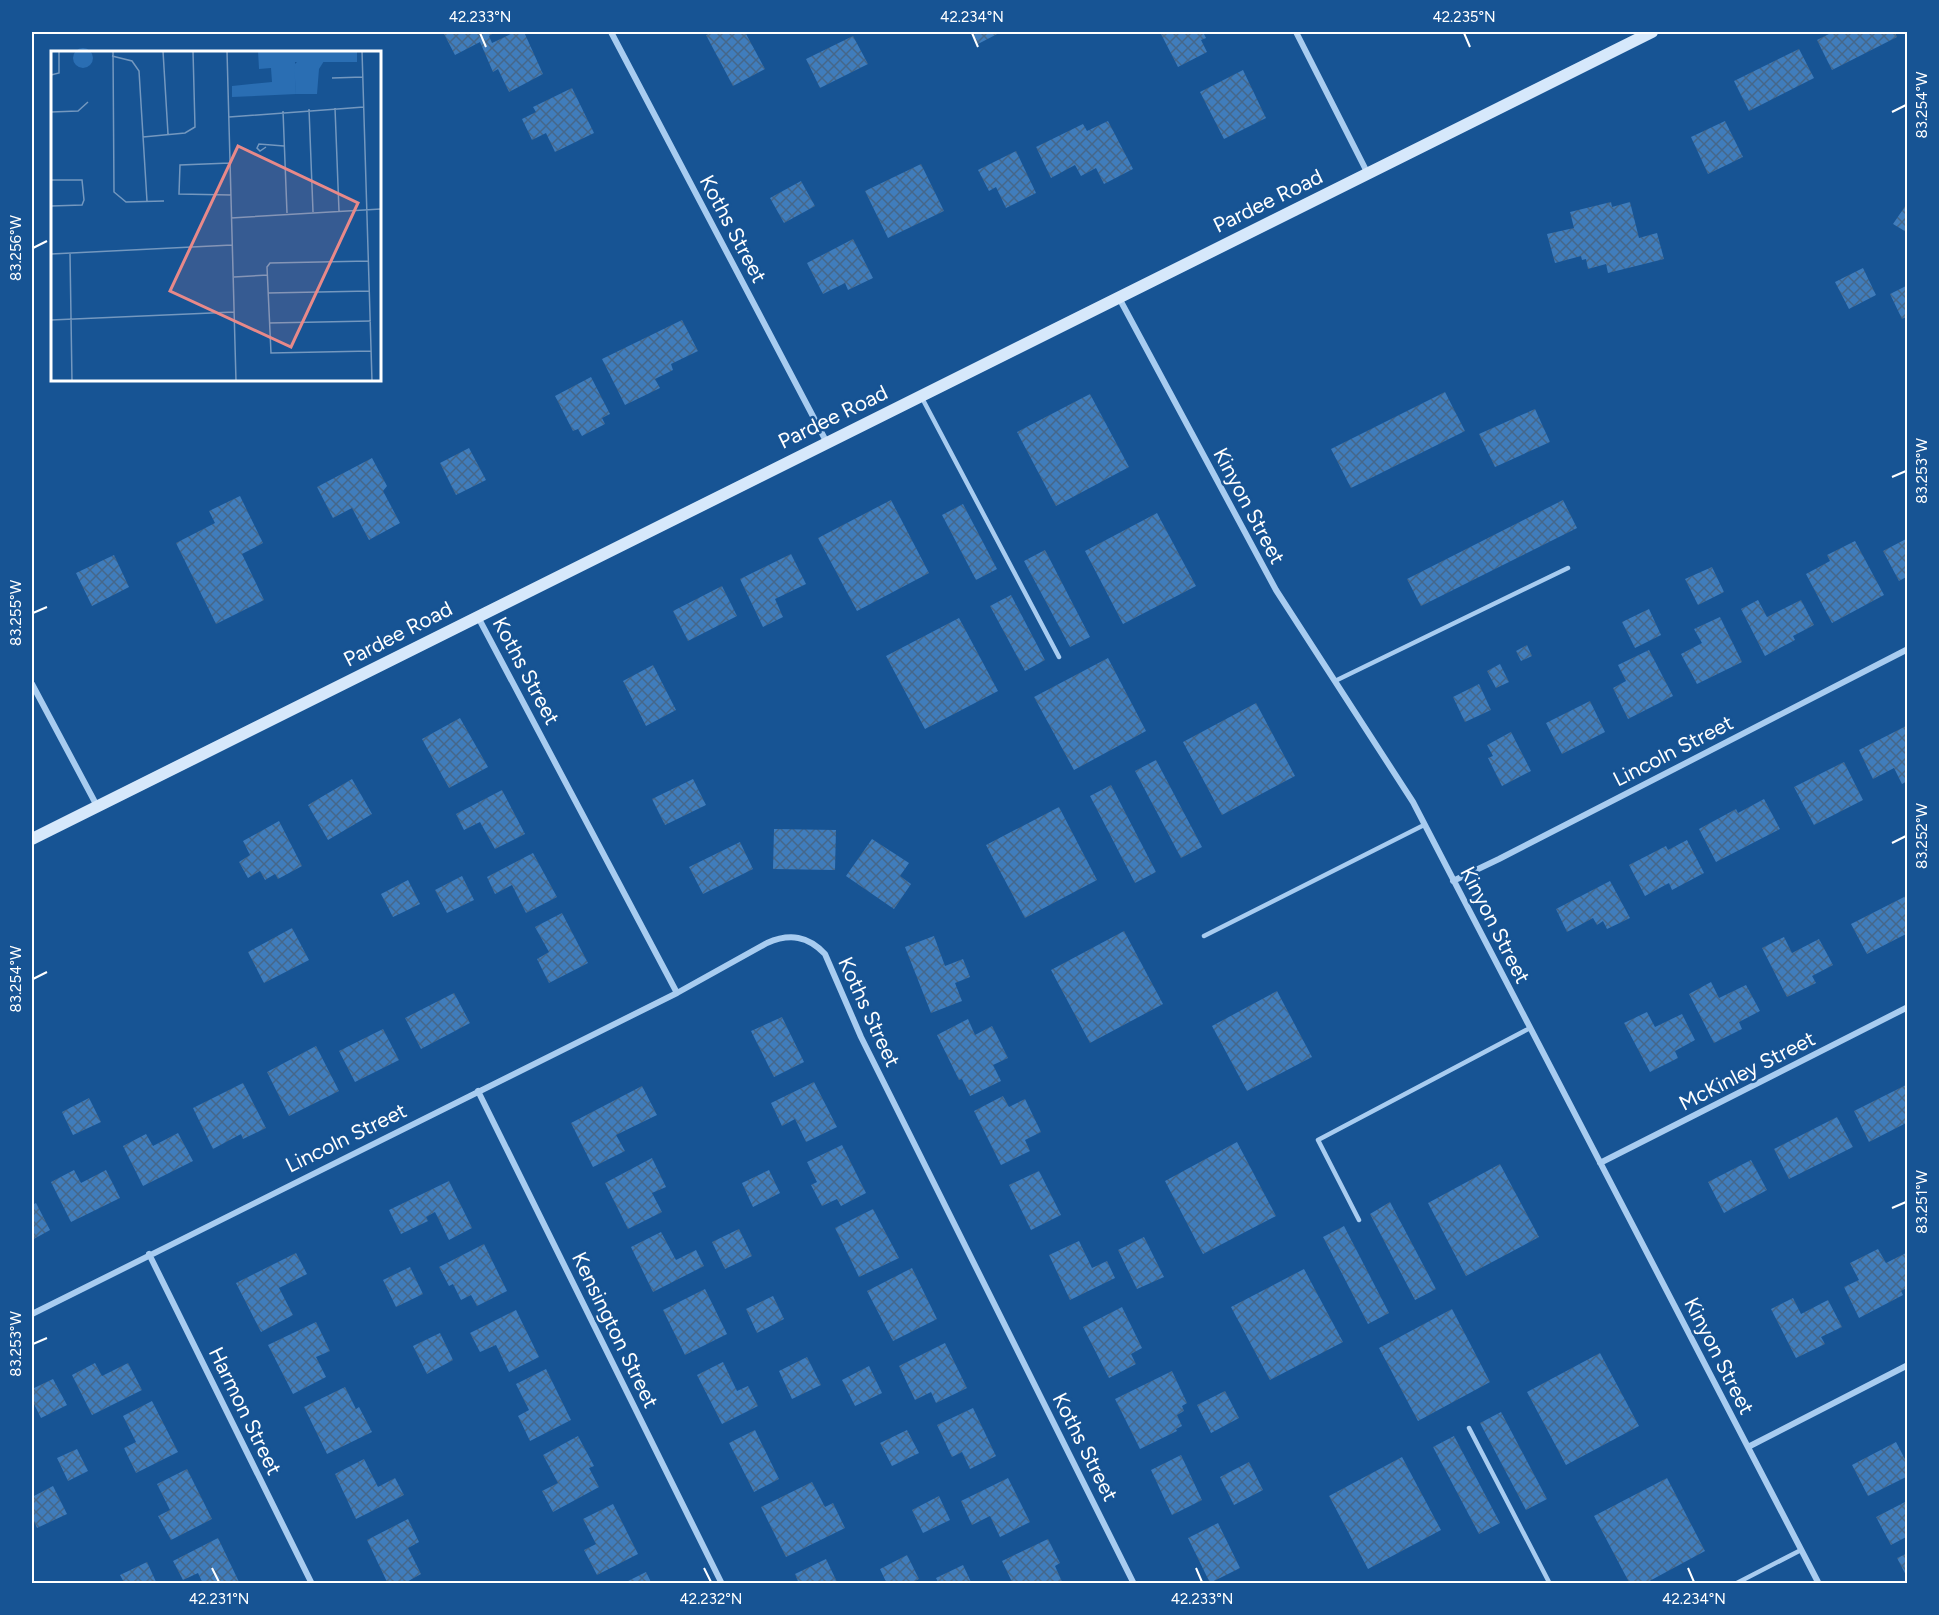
<svg xmlns="http://www.w3.org/2000/svg" width="1939" height="1615" font-family="Figtree,sans-serif">
<defs>
<pattern id="building-cross-hatch" width="8" height="8" patternUnits="userSpaceOnUse" patternTransform="scale(1.5)"><rect width="8" height="8" fill="#407dbc"/><path d="M0 0l8 8M0 8l8-8" fill="none" stroke="#45678a"/></pattern>
</defs>
<rect width="100%" height="100%" fill="#175494"/>
<path fill="url(#building-cross-hatch)" d="M 443,32 L 491,32 L 492,34 L 489,36 L 492,43 L 515,32 L 524,32 L 543,74 L 509,92 L 498,69 L 493,72 L 480,42 L 455,55 Z
M 713,32 L 745,32 L 765,69 L 733,86 L 706,35 Z
M 971,32 L 1001,32 L 978,44 Z
M 1160,32 L 1203,32 L 1206,38 L 1201,40 L 1207,52 L 1178,67 Z
M 1833,32 L 1895,32 L 1897,37 L 1832,70 L 1817,40 Z
M 853,36 L 868,64 L 820,88 L 806,59 Z
M 1799,49 L 1814,78 L 1749,111 L 1734,81 Z
M 1243,70 L 1266,118 L 1224,139 L 1200,92 Z
M 572,88 L 594,133 L 555,152 L 546,133 L 532,140 L 522,119 L 536,112 L 533,107 Z
M 1108,121 L 1133,169 L 1104,184 L 1096,168 L 1081,176 L 1075,165 L 1051,178 L 1036,147 L 1083,124 L 1087,131 Z
M 1725,121 L 1743,157 L 1708,174 L 1691,137 Z
M 1016,151 L 1036,193 L 1006,208 L 996,187 L 989,191 L 978,170 Z
M 921,164 L 944,211 L 888,238 L 865,191 Z
M 801,181 L 815,206 L 784,223 L 770,198 Z
M 1611,202 L 1612,207 L 1630,202 L 1639,238 L 1657,233 L 1664,259 L 1608,273 L 1606,264 L 1588,269 L 1586,259 L 1582,260 L 1581,256 L 1555,263 L 1547,234 L 1574,228 L 1570,212 Z
M 1908,202 L 1908,233 L 1893,224 Z
M 853,239 L 873,278 L 848,290 L 845,283 L 823,294 L 807,263 Z
M 1863,268 L 1876,295 L 1849,309 L 1835,282 Z
M 1908,285 L 1908,316 L 1902,319 L 1890,294 Z
M 682,320 L 698,351 L 671,364 L 673,370 L 655,379 L 660,388 L 625,405 L 602,359 Z
M 591,377 L 610,414 L 602,418 L 605,424 L 582,436 L 578,429 L 573,431 L 555,396 Z
M 1445,392 L 1465,431 L 1351,488 L 1331,449 Z
M 1090,394 L 1129,467 L 1056,506 L 1017,432 Z
M 1535,409 L 1550,442 L 1495,467 L 1479,434 Z
M 469,448 L 486,480 L 456,495 L 440,463 Z
M 372,458 L 387,486 L 383,491 L 400,523 L 369,540 L 352,508 L 333,518 L 317,487 Z
M 240,496 L 263,543 L 242,554 L 264,600 L 216,624 L 176,543 L 215,523 L 209,511 Z
M 891,500 L 929,573 L 857,611 L 818,538 Z
M 1563,500 L 1577,528 L 1421,606 L 1407,579 Z
M 963,504 L 997,569 L 976,580 L 942,515 Z
M 1157,513 L 1196,586 L 1123,624 L 1085,551 Z
M 1908,538 L 1908,576 L 1899,581 L 1883,551 Z
M 1855,541 L 1884,595 L 1832,623 L 1806,574 L 1830,561 L 1827,555 Z
M 1045,550 L 1090,637 L 1070,647 L 1024,561 Z
M 791,554 L 806,584 L 775,599 L 783,617 L 763,627 L 740,579 Z
M 114,555 L 129,587 L 92,606 L 76,573 Z
M 1712,567 L 1724,592 L 1698,605 L 1685,579 Z
M 722,586 L 737,616 L 688,641 L 673,611 Z
M 1011,595 L 1045,660 L 1025,671 L 990,606 Z
M 1758,600 L 1767,617 L 1801,600 L 1814,625 L 1793,636 L 1795,640 L 1765,656 L 1741,609 Z
M 1649,609 L 1661,635 L 1635,648 L 1622,622 Z
M 1720,617 L 1742,662 L 1697,684 L 1681,654 L 1702,643 L 1694,629 Z
M 959,618 L 998,691 L 925,729 L 886,656 Z
M 1527,645 L 1532,656 L 1521,661 L 1516,651 Z
M 1649,650 L 1673,696 L 1628,719 L 1613,688 L 1626,681 L 1618,665 Z
M 1108,658 L 1146,731 L 1074,770 L 1034,697 Z
M 1500,664 L 1509,682 L 1496,688 L 1487,671 Z
M 653,665 L 676,710 L 646,726 L 623,681 Z
M 1479,684 L 1491,710 L 1465,722 L 1453,697 Z
M 1590,701 L 1605,732 L 1562,754 L 1546,723 Z
M 1256,703 L 1295,776 L 1222,815 L 1183,742 Z
M 460,718 L 488,767 L 449,788 L 422,739 Z
M 1908,725 L 1908,781 L 1902,784 L 1894,768 L 1873,779 L 1859,750 Z
M 1511,732 L 1531,771 L 1502,786 L 1488,758 L 1493,756 L 1487,745 Z
M 1156,760 L 1202,847 L 1181,858 L 1135,771 Z
M 1844,762 L 1863,800 L 1814,825 L 1794,787 Z
M 352,779 L 372,814 L 328,840 L 308,805 Z
M 693,779 L 706,805 L 665,825 L 652,799 Z
M 1111,785 L 1156,872 L 1135,883 L 1090,796 Z
M 502,790 L 525,834 L 495,849 L 480,822 L 464,830 L 456,814 Z
M 1764,799 L 1780,829 L 1716,862 L 1699,829 L 1736,809 L 1738,813 Z
M 1059,807 L 1097,880 L 1025,918 L 986,845 Z
M 279,821 L 302,866 L 278,879 L 275,874 L 265,880 L 260,871 L 248,878 L 239,862 L 250,855 L 243,841 Z
M 774,829 L 836,830 L 835,870 L 773,869 Z
M 872,839 L 909,863 L 900,876 L 911,884 L 894,909 L 846,876 Z
M 1687,840 L 1704,873 L 1672,890 L 1669,883 L 1645,896 L 1629,865 L 1666,846 L 1668,850 Z
M 740,842 L 753,869 L 703,894 L 689,867 Z
M 533,853 L 557,897 L 526,913 L 512,885 L 495,894 L 487,877 Z
M 462,876 L 474,900 L 447,913 L 435,890 Z
M 408,880 L 420,904 L 393,917 L 381,894 Z
M 1610,881 L 1630,918 L 1607,929 L 1603,921 L 1597,925 L 1593,918 L 1567,932 L 1556,909 Z
M 1908,895 L 1908,933 L 1867,954 L 1851,924 Z
M 562,913 L 588,963 L 549,983 L 537,959 L 549,952 L 535,927 Z
M 292,928 L 309,960 L 264,983 L 248,952 Z
M 1124,931 L 1163,1004 L 1090,1043 L 1051,970 Z
M 934,936 L 945,966 L 963,959 L 970,977 L 955,983 L 962,1001 L 931,1013 L 905,947 Z
M 1784,937 L 1792,953 L 1819,939 L 1833,965 L 1812,976 L 1816,983 L 1787,997 L 1762,948 Z
M 1711,982 L 1719,998 L 1746,985 L 1760,1011 L 1739,1022 L 1742,1029 L 1714,1043 L 1689,994 Z
M 1277,991 L 1312,1057 L 1247,1091 L 1212,1026 Z
M 454,993 L 470,1023 L 421,1049 L 405,1018 Z
M 1647,1012 L 1655,1027 L 1682,1014 L 1695,1040 L 1675,1051 L 1678,1058 L 1650,1072 L 1624,1023 Z
M 782,1017 L 804,1062 L 774,1077 L 751,1031 Z
M 968,1019 L 975,1035 L 992,1026 L 1008,1058 L 993,1065 L 1001,1081 L 970,1096 L 962,1079 L 959,1080 L 937,1035 Z
M 383,1029 L 399,1060 L 355,1082 L 339,1051 Z
M 316,1046 L 339,1091 L 289,1116 L 267,1072 Z
M 814,1082 L 837,1127 L 806,1142 L 795,1119 L 782,1126 L 771,1103 Z
M 243,1083 L 266,1128 L 243,1139 L 241,1134 L 213,1149 L 193,1108 Z
M 1908,1084 L 1908,1122 L 1869,1142 L 1854,1111 Z
M 642,1086 L 657,1115 L 616,1135 L 625,1151 L 593,1167 L 571,1123 Z
M 1003,1096 L 1009,1107 L 1025,1099 L 1041,1132 L 1025,1140 L 1030,1151 L 1001,1165 L 974,1111 Z
M 89,1098 L 101,1122 L 73,1135 L 62,1112 Z
M 1837,1117 L 1853,1147 L 1789,1179 L 1774,1149 Z
M 178,1133 L 193,1161 L 143,1186 L 123,1146 L 146,1134 L 153,1146 Z
M 1237,1142 L 1276,1216 L 1203,1254 L 1165,1181 Z
M 842,1145 L 866,1193 L 841,1206 L 837,1199 L 822,1206 L 811,1185 L 817,1182 L 807,1162 Z
M 652,1158 L 666,1187 L 652,1193 L 662,1212 L 628,1229 L 605,1183 Z
M 1751,1160 L 1767,1190 L 1724,1213 L 1708,1182 Z
M 1500,1164 L 1539,1237 L 1466,1276 L 1428,1203 Z
M 74,1170 L 81,1183 L 106,1170 L 120,1198 L 71,1222 L 51,1182 Z
M 769,1170 L 780,1193 L 753,1207 L 742,1183 Z
M 1039,1171 L 1061,1215 L 1031,1230 L 1009,1185 Z
M 449,1181 L 472,1228 L 449,1240 L 435,1212 L 426,1217 L 428,1221 L 401,1234 L 389,1210 Z
M 1390,1202 L 1436,1289 L 1415,1300 L 1370,1214 Z
M 36,1203 L 50,1230 L 32,1240 L 32,1205 Z
M 873,1209 L 899,1258 L 859,1277 L 835,1228 Z
M 1344,1226 L 1389,1313 L 1368,1324 L 1323,1237 Z
M 739,1229 L 752,1256 L 725,1269 L 712,1242 Z
M 661,1232 L 676,1260 L 696,1250 L 704,1266 L 653,1292 L 631,1247 Z
M 1144,1237 L 1164,1277 L 1137,1289 L 1118,1250 Z
M 1079,1241 L 1092,1268 L 1107,1261 L 1115,1278 L 1070,1300 L 1049,1255 Z
M 484,1244 L 507,1291 L 477,1306 L 471,1295 L 461,1300 L 453,1284 L 449,1286 L 439,1267 Z
M 1878,1249 L 1886,1263 L 1908,1252 L 1908,1287 L 1901,1291 L 1903,1295 L 1859,1318 L 1844,1287 L 1859,1280 L 1850,1263 Z
M 296,1253 L 307,1274 L 279,1288 L 293,1315 L 261,1332 L 236,1283 Z
M 410,1267 L 423,1294 L 396,1307 L 383,1280 Z
M 912,1268 L 937,1319 L 893,1341 L 867,1291 Z
M 1304,1269 L 1343,1342 L 1270,1380 L 1231,1307 Z
M 705,1289 L 727,1334 L 685,1355 L 663,1310 Z
M 773,1296 L 784,1319 L 757,1333 L 746,1309 Z
M 1793,1298 L 1801,1314 L 1828,1300 L 1842,1327 L 1821,1337 L 1825,1344 L 1796,1358 L 1771,1309 Z
M 1122,1307 L 1142,1348 L 1131,1354 L 1136,1364 L 1109,1378 L 1083,1327 Z
M 1452,1309 L 1490,1382 L 1418,1421 L 1379,1348 Z
M 516,1310 L 539,1357 L 509,1372 L 496,1345 L 480,1352 L 470,1333 Z
M 316,1322 L 330,1351 L 316,1357 L 326,1377 L 293,1394 L 268,1345 Z
M 440,1333 L 453,1360 L 427,1374 L 413,1346 Z
M 945,1343 L 967,1388 L 936,1403 L 931,1392 L 915,1400 L 899,1366 Z
M 1600,1353 L 1639,1426 L 1566,1465 L 1527,1392 Z
M 807,1357 L 821,1385 L 792,1399 L 779,1371 Z
M 723,1362 L 737,1391 L 748,1386 L 758,1406 L 722,1424 L 697,1375 Z
M 95,1363 L 102,1376 L 128,1363 L 142,1390 L 92,1415 L 72,1375 Z
M 869,1366 L 882,1393 L 855,1406 L 842,1380 Z
M 546,1369 L 571,1420 L 530,1441 L 518,1416 L 529,1410 L 516,1384 Z
M 1172,1371 L 1187,1403 L 1182,1406 L 1184,1411 L 1177,1415 L 1182,1426 L 1176,1429 L 1177,1431 L 1140,1449 L 1115,1399 Z
M 53,1379 L 67,1405 L 41,1418 L 32,1400 L 32,1389 Z
M 345,1387 L 356,1409 L 359,1407 L 372,1432 L 327,1454 L 304,1407 Z
M 1225,1391 L 1239,1418 L 1211,1433 L 1197,1405 Z
M 152,1401 L 178,1452 L 136,1473 L 124,1448 L 136,1442 L 123,1416 Z
M 973,1408 L 996,1456 L 970,1469 L 962,1452 L 952,1457 L 937,1425 Z
M 1501,1412 L 1547,1499 L 1526,1510 L 1480,1423 Z
M 755,1430 L 779,1479 L 754,1492 L 729,1443 Z
M 907,1430 L 919,1453 L 892,1466 L 880,1443 Z
M 578,1436 L 594,1466 L 589,1468 L 599,1487 L 553,1512 L 542,1491 L 558,1483 L 543,1455 Z
M 1454,1436 L 1500,1523 L 1479,1534 L 1433,1447 Z
M 1896,1442 L 1908,1465 L 1908,1476 L 1868,1496 L 1852,1465 Z
M 77,1449 L 88,1471 L 68,1481 L 57,1458 Z
M 1181,1455 L 1202,1500 L 1172,1515 L 1151,1470 Z
M 1402,1457 L 1441,1530 L 1368,1569 L 1329,1496 Z
M 364,1459 L 378,1487 L 395,1478 L 404,1495 L 356,1519 L 335,1474 Z
M 1249,1462 L 1263,1490 L 1234,1505 L 1220,1477 Z
M 187,1469 L 212,1519 L 171,1540 L 158,1516 L 170,1510 L 157,1484 Z
M 1008,1478 L 1030,1522 L 1000,1537 L 990,1516 L 972,1525 L 961,1501 Z
M 1667,1478 L 1705,1551 L 1644,1584 L 1630,1584 L 1594,1516 Z
M 812,1482 L 825,1507 L 833,1503 L 845,1528 L 786,1557 L 761,1507 Z
M 53,1486 L 67,1514 L 37,1528 L 32,1517 L 32,1497 Z
M 939,1496 L 950,1520 L 923,1533 L 912,1510 Z
M 1905,1502 L 1908,1506 L 1908,1536 L 1891,1545 L 1876,1517 Z
M 613,1504 L 638,1554 L 597,1575 L 584,1550 L 596,1544 L 583,1519 Z
M 408,1519 L 419,1542 L 408,1548 L 421,1574 L 403,1584 L 388,1584 L 367,1540 Z
M 1218,1523 L 1240,1568 L 1210,1583 L 1188,1538 Z
M 218,1538 L 240,1584 L 203,1584 L 198,1573 L 183,1580 L 173,1561 Z
M 1048,1539 L 1060,1563 L 1055,1566 L 1063,1584 L 1013,1584 L 1002,1561 Z
M 1908,1553 L 1908,1579 L 1897,1558 Z
M 907,1555 L 919,1579 L 909,1584 L 887,1584 L 880,1569 Z
M 826,1559 L 838,1584 L 799,1584 L 795,1574 Z
M 147,1562 L 157,1584 L 125,1584 L 120,1575 Z
M 963,1565 L 972,1584 L 939,1584 L 936,1578 Z
M 646,1572 L 652,1584 L 622,1584 Z"/>
<g fill="none" stroke-linecap="round" stroke-linejoin="round">
<path stroke="#a8ccf0" stroke-width="4.5" d="M 922,398 L 1059,657
M 1335,681 L 1568,568
M 1204,936 L 1424,825
M 1359,1220 L 1318,1140 L 1530,1028
M 1469,1428 L 1550,1584
M 1735,1584 L 1801,1550"/>
<path stroke="#a8ccf0" stroke-width="6" d="M 611,32 L 826,441
M 1296,32 L 1368,174
M 1118,296 L 1276,590 L 1413,802 L 1819,1584
M 478,617 L 677,993
M 32,684 L 97,806
M 1453,881 L 1499,859 L 1908,649
M 478,1091 L 722,1584
M 1600,1163 L 1908,1007
M 149,1254 L 312,1584
M 32,1314 L 677,993 L 767,943 C 790,933 808,936 825,954 L 861,1037 L 1134,1584
M 1748,1447 L 1908,1365"/>
<path stroke="#d6e8fb" stroke-width="12" d="M 32,839 L 1652,32"/>
</g>
<path fill="none" stroke="#fff" stroke-width="2" d="M 480,33 L 486,47M 972,33 L 978,47M 1464,33 L 1470,47M 1892,112 L 1906,105M 33,248 L 47,241M 1892,477 L 1906,471M 33,613 L 47,607M 1892,843 L 1906,836M 33,979 L 47,972M 1892,1208 L 1906,1202M 33,1344 L 47,1338M 212,1568 L 219,1582M 704,1568 L 711,1582M 1196,1568 L 1202,1582M 1688,1568 L 1694,1582"/>
<g text-anchor="middle" stroke-width="5" stroke-linejoin="round" paint-order="stroke">
<g font-size="21" fill="#fff" stroke="#175494">
<text transform="translate(1268 201) rotate(-26)" y="7">Pardee Road</text>
<text transform="translate(733 229) rotate(62)" y="7">Koths Street</text>
<text transform="translate(833 417) rotate(-26)" y="7">Pardee Road</text>
<text transform="translate(1249 506) rotate(62)" y="7">Kinyon Street</text>
<text transform="translate(398 634) rotate(-27)" y="7">Pardee Road</text>
<text transform="translate(526 671) rotate(62)" y="7">Koths Street</text>
<text transform="translate(1673 751) rotate(-27)" y="7">Lincoln Street</text>
<text transform="translate(1495 925) rotate(63)" y="7">Kinyon Street</text>
<text transform="translate(869 1012) rotate(65)" y="7">Koths Street</text>
<text transform="translate(1747 1071) rotate(-27)" y="7">McKinley Street</text>
<text transform="translate(346 1138) rotate(-26)" y="7">Lincoln Street</text>
<text transform="translate(615 1330) rotate(64)" y="7">Kensington Street</text>
<text transform="translate(1719 1356) rotate(63)" y="7">Kinyon Street</text>
<text transform="translate(245 1411) rotate(64)" y="7">Harmon Street</text>
<text transform="translate(1085 1447) rotate(63)" y="7">Koths Street</text>
</g>
</g>
<g transform="translate(51 51)">
<rect width="330" height="330" fill="#175494"/>
<path d="M22 7a10 10 0 1 1 20 0a10 10 0 1 1-20 0ZM 207,0 L 306,0 L 306,11 L 244,11 L 245,43 L 181,46 L 181,35 L 221,31 L 220,17 L 208,18 Z" fill="#2a6eb3"/>
<path d="M 247,10 L 273,10 L 268,18 L 266,43 L 245,43 L 243,14 Z" fill="#2a6eb3"/>
<path fill="none" stroke="#7498bf" stroke-width="1.5" d="M 62,0 L 63,141 L 75,151 L 113,150M 112,0 L 117,83M 176,0 L 185,330M 311,0 L 321,330M 61,5 L 81,10 L 88,20 L 96,150M 0,24 L 8,22 L 8,0M 281,27 L 312,26M 284,57 L 288,160M 258,58 L 262,161M 232,60 L 236,162M 0,61 L 27,60 L 37,51M 178,66 L 313,56M 92,86 L 134,82 L 144,76 L 142,0M 215,96 L 209,100 L 206,97 L 208,93 L 233,95M 179,112 L 129,114 L 128,143 L 180,144M 0,129 L 31,129 L 33,149 L 31,154 L 0,155M 180,167 L 330,158M 19,202 L 21,330M 0,203 L 181,194M 318,210 L 219,212 L 216,216 L 220,302 L 320,300M 183,226 L 217,224M 217,242 L 319,240M 0,269 L 183,261M 218,272 L 320,270"/>
<path fill="#e88989" fill-opacity="0.15" stroke="#e88989" stroke-width="3" d="M 187,95 L 307,152 L 240,296 L 119,240 Z"/>
<rect width="330" height="330" fill="none" stroke="#fff" stroke-width="3"/>
</g>
<rect width="1939" height="1615" fill="none" stroke="#175494" stroke-width="66"/>
<rect x="33" y="33" width="1873" height="1549" fill="none" stroke="#fff" stroke-width="2"/>
<g font-size="15" text-anchor="middle" fill="#fff">
<text x="480" y="22">42.233°N</text>
<text x="972" y="22">42.234°N</text>
<text x="1464" y="22">42.235°N</text>
<text transform="translate(1922 105) rotate(-90)" y="5">83.254°W</text>
<text transform="translate(16 248) rotate(-90)" y="5">83.256°W</text>
<text transform="translate(1922 471) rotate(-90)" y="5">83.253°W</text>
<text transform="translate(16 613) rotate(-90)" y="5">83.255°W</text>
<text transform="translate(1922 836) rotate(-90)" y="5">83.252°W</text>
<text transform="translate(16 979) rotate(-90)" y="5">83.254°W</text>
<text transform="translate(1922 1202) rotate(-90)" y="5">83.251°W</text>
<text transform="translate(16 1344) rotate(-90)" y="5">83.253°W</text>
<text x="219" y="1604">42.231°N</text>
<text x="711" y="1604">42.232°N</text>
<text x="1202" y="1604">42.233°N</text>
<text x="1694" y="1604">42.234°N</text>
</g>
</svg>
